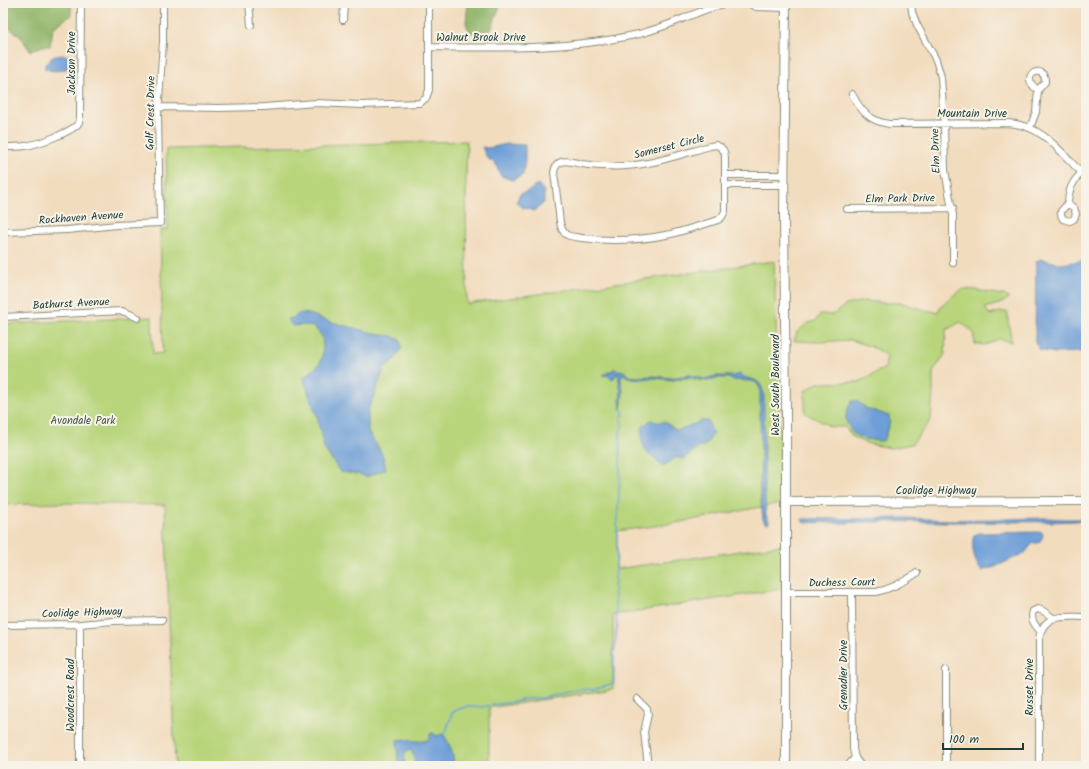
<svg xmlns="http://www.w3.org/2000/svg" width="1089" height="769" font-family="Kalam,sans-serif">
<rect width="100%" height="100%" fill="#f7f3e8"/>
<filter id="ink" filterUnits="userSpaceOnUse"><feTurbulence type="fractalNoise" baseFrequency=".025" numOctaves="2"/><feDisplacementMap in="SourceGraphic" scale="8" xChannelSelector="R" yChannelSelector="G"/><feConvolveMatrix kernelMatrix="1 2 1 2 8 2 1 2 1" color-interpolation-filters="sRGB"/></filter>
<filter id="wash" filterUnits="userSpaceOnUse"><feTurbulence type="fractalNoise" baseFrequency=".012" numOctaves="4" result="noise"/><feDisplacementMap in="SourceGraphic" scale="16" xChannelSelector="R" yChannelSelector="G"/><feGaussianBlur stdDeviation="0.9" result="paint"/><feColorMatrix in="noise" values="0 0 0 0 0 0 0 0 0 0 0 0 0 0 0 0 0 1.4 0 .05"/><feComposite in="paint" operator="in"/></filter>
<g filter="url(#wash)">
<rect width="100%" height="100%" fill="#f2dcbe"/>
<path fill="#b8d57b" stroke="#6c8958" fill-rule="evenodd" d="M 467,141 L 466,179 L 467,304 L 774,261 L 782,503 L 670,524 L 617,531 L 616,569 L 782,545 L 782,589 L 613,615 L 613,689 L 489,708 L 489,766 L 175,766 L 169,620 L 165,505 L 59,503 L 3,505 L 3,324 L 152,317 L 153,354 L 163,353 L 160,230 L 168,229 L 166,149 Z
M 963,289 L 976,290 L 991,293 L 1004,295 L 1009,298 L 1002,303 L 985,308 L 990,315 L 999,312 L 1008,312 C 1007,322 1011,331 1011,342 L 999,339 L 986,345 L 975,344 L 973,332 L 961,322 L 946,330 L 945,354 L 933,372 L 933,393 L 931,420 L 912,444 L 891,448 L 869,444 L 854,438 L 845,427 L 831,427 L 805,413 L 805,391 L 818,383 L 859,382 L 885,368 L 887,356 L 872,347 L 850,340 L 819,342 L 794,341 L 797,332 L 808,323 L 815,321 L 821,314 L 832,315 L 846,305 L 864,301 L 885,303 L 902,303 L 924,310 L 937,312 L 948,299 ZM 861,404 C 868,411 875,411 883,415 L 887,427 L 886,437 L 878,441 L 863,438 L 851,430 L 847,422 Z"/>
<path fill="#92b66b" stroke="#587a50" d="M 3,3 L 71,3 L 71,15 L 53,28 L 50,46 L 43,46 L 30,51 L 21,37 L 3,23 Z
M 468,3 L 501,3 L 491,30 L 470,33 L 466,23 Z"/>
<path fill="#6d9ed7" stroke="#466e86" d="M 63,55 L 68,56 C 70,60 70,65 68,68 C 58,72 54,71 45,69 L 45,64 L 48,63 L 52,57 Z
M 507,144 L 525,145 L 525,161 L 523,175 L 512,180 L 501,176 L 496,164 L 487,158 L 482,147 L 488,148 Z
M 538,184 L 544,191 L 544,203 L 534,211 L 522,207 L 516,202 L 520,194 L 529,191 Z
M 1040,259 L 1062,264 L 1086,260 L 1086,352 L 1055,353 L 1040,350 L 1035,342 L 1036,262 Z
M 300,313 L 310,314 L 324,320 L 377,334 L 392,336 L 400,340 L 402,347 L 395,359 L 385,367 L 368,411 L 368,432 L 378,447 L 383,456 L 386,469 L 366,477 L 362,475 L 340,472 L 324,448 C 322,443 324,440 322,435 C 320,428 318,427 318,419 L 303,378 L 319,365 L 322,357 L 323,347 L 322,336 L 314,327 L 305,325 L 293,326 L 287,319 L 293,318 Z
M 614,369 L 624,371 L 629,376 L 639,377 L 652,376 L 671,378 L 690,375 L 704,379 L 716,376 L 733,376 L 739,374 C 752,383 761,374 764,397 L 764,482 L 766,515 L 769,521 L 769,523 L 765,523 L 763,519 L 760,492 L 761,454 L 760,419 L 760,388 L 757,384 L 755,382 L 750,381 L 732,380 L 728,378 L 717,378 L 706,381 L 701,380 L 693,378 L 682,378 L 674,380 L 655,378 L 638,379 L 628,377 L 623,374 C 619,379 622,383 623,390 C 623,393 622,406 621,409 L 620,400 L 621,393 L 619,383 L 619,374 L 617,374 L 614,378 L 611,379 L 609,376 L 603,375 Z
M 852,401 L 857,401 L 869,410 L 875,411 L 889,416 L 890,423 C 886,429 887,435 883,441 C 874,441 857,439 851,431 C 851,430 849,425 848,425 C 847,422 845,419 846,416 C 846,410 850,406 852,401 Z
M 651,420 L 657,422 L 665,422 L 676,430 L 681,429 L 702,421 L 708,421 L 713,433 L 707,444 L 696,449 L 684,459 C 681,459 678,457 675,458 C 670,460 666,467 661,465 C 658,464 657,460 655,458 C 653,456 652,457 649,455 C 643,450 640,434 643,426 Z
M 1086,517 L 1085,520 C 1061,523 1037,521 1012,522 C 955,523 898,520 841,523 C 829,523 816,522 804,523 L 802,521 L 803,519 L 807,519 L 907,518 L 948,520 L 1046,518 L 1064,519 L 1078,519 Z
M 1042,532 L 1043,536 L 1039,543 L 1033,543 L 1025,553 L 995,567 L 981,571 C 975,562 970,546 974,535 L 980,533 Z
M 433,733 L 438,736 L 441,734 L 444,735 C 451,746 453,753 454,766 L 415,766 L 414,757 L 411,750 L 406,751 L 405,752 L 404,766 L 398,766 L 397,740 C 408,737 418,745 429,739 L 430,734 Z"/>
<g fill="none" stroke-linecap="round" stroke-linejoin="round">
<path stroke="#6d9ed7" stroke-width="1.5" d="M 444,735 L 447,729 L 452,713 L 457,710 L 468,706 L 483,707 L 492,705 L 519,701 L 524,699 L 542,698 L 577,690 L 594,689 L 614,683 L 614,654 L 617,627 L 614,586 L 615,581 L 617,553 L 617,523 L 620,477 L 620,432 L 622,427 L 621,416 L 624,415 L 623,412 L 621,409"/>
</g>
</g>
<g filter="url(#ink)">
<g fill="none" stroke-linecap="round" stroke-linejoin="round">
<defs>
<path id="street" d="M 249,3 L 251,25
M 748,3 L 756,7 L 786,8
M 911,3 L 912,12 L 917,25 L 936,60 L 941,77 L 944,123 L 945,170 L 953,215 L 953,263
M 343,20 L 344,3
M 429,47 C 499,48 570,50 639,34 C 654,30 668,25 682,19 C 697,13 712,6 728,3
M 852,94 C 861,111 869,121 889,124 L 1007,123 C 1045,125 1061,154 1086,177
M 158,107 L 219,108 L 264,107 L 316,103 L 361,105 L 420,103 L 426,98 L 429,90 L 429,3
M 1030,128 L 1036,112 L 1038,90 L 1045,82 C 1046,62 1016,75 1038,90
M 716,145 C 722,147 725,151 725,157 L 725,211 L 722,217 L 718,220 C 702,225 687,230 671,234 C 642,240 612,242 582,238 C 577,237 571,237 567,235 C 562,232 561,227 560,222 L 554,172 C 557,156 571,162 582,164 C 589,165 596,166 604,166 C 641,169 675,156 710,146 Z
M 3,147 C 10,147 18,147 25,146 C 38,144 67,134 77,125 C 79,123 80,120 80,117 L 81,3
M 725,175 L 784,175
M 726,185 L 784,185
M 1067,203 L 1074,208 L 1076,214 L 1074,219 L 1070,221 L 1063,219 C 1057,209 1065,210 1067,203 C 1069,201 1068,196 1069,194 C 1071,183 1078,176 1086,168
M 847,209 L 953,208
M 3,232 L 67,230 L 117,225 L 160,223 L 158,115 L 163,42 L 163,3
M 3,317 L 122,311 L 130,314 L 138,318
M 786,592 L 876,592 C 892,589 904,582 917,573
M 852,592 L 853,749 L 855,758 L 861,766
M 3,625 L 80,624 L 114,621 L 162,620
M 1040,631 C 1035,625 1030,620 1033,611 L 1038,609 C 1045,611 1048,614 1053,618
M 946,670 L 946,766
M 637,699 L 647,709 L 648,714 L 644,732 L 648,766
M 80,766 L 80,624
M 847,766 L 855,758
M 1039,766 L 1039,639 C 1043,612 1065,617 1086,617"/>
<path id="secondary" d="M 786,3 L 784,216 L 786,413 L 786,766
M 786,502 L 1086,501"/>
</defs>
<use href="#street" stroke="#888c79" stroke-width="8"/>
<use href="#secondary" stroke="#888c79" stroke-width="10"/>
<use href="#street" stroke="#fff" stroke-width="6"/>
<use href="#secondary" stroke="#fff" stroke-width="8"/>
</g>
</g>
<g text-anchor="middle" stroke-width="4" stroke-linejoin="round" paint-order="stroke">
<g font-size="11" fill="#1f3d34" stroke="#f7f3e8">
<text x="481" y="41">Walnut Brook Drive</text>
<text transform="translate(71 63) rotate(-90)" y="4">Jackson Drive</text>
<text transform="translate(150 113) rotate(-89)" y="4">Golf Crest Drive</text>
<text x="972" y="117">Mountain Drive</text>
<text transform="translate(669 146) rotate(-14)" y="4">Somerset Circle</text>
<text transform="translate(935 151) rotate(-92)" y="4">Elm Drive</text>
<text transform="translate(900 198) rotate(-1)" y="4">Elm Park Drive</text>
<text transform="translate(81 217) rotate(-4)" y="4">Rockhaven Avenue</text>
<text transform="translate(71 303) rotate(-3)" y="4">Bathurst Avenue</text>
<text transform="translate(775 385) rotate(-90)" y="4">West South Boulevard</text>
<text x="936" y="494">Coolidge Highway</text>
<text transform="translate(842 582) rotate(-1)" y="4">Duchess Court</text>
<text transform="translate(82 612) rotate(-2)" y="4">Coolidge Highway</text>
<text transform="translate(843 675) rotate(-90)" y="4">Grenadier Drive</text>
<text transform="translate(1029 687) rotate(-90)" y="4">Russet Drive</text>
<text transform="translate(70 695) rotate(-90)" y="4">Woodcrest Road</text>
</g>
<g font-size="11" fill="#3e5b42" stroke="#f7f3e8">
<text x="83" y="424">Avondale Park</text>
</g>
</g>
<rect width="1089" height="769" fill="none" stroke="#f7f3e8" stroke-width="16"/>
<path d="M943 743v6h80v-6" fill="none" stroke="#1f3d34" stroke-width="2"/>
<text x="949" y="743" font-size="12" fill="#1f3d34" stroke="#f7f3e8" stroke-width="3" paint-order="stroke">100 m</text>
</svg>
